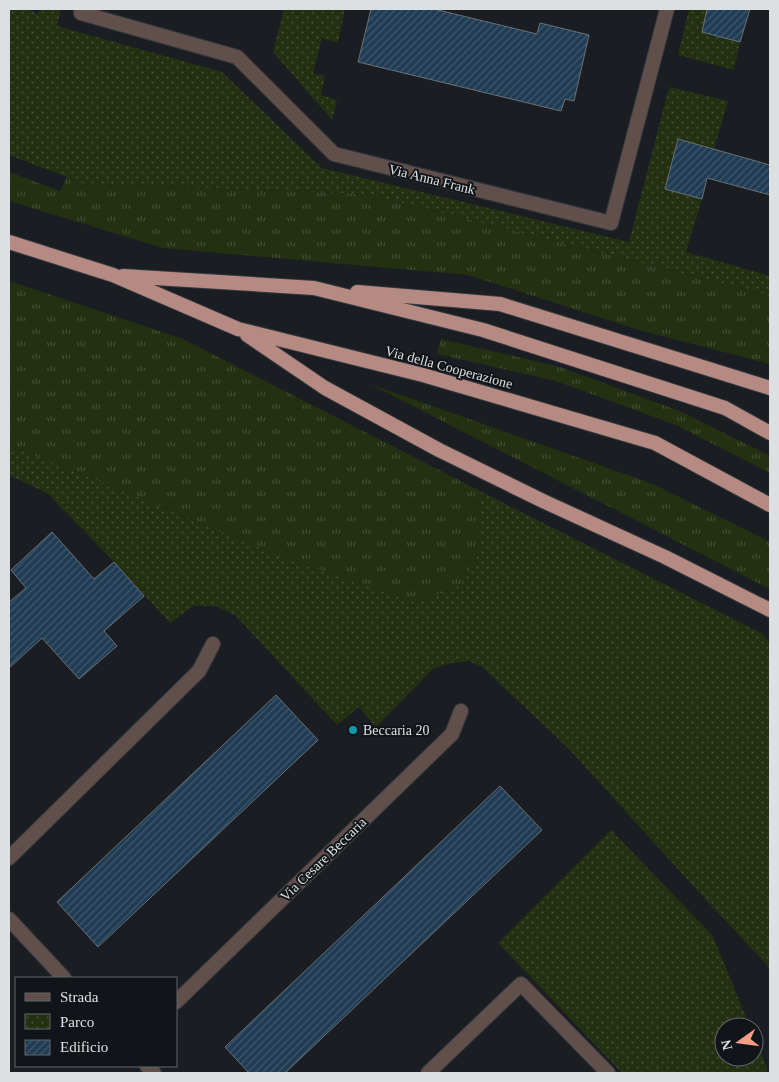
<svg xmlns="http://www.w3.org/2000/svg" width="779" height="1082" font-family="Georgia,serif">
<defs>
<pattern id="grass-tufts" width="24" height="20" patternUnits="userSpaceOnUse" patternTransform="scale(1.25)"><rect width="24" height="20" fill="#243012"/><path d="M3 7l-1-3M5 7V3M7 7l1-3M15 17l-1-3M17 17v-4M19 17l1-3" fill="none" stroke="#434e34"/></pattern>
<pattern id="park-dots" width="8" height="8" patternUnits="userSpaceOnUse" patternTransform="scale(1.25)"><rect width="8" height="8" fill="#243012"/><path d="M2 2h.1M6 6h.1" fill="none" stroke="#434e34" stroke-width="1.8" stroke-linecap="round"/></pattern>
<pattern id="building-hatch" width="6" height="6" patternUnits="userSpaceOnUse" patternTransform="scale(1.25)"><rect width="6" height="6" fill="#1f3c54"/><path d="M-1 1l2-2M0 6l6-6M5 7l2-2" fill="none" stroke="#3f586c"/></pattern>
</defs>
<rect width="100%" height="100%" fill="#1a1e23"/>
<path fill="url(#grass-tufts)" d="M 9,172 L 60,191 L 67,177 L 80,183 L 367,194 L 770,295 L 770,364 L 639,330 L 468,275 L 163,248 L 9,201 Z
M 9,281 L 183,339 L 478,490 L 479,553 L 460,586 L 418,602 L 282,557 L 77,472 L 9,446 Z
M 441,339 L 560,367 L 682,412 L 770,456 L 770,473 L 676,425 L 556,381 L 437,354 Z
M 370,384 L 653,484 L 770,542 L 770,589 Z"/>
<path fill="url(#park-dots)" d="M 9,9 L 26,9 L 38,14 L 40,9 L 61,9 L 57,26 L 222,72 L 322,168 L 629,242 L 669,87 L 728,101 L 714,149 L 678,140 L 665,189 L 702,199 L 686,252 L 770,276 L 770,295 L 367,194 L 80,183 L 67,177 L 9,155 Z
M 284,9 L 345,9 L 338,43 L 322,38 L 313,73 L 325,76 L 321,95 L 337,100 L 332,120 L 273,52 Z
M 689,9 L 707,9 L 702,32 L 740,42 L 734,70 L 678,55 Z
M 9,446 L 77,472 L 282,557 L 418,602 L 460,586 L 479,553 L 478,490 L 763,634 L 770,643 L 770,971 L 766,964 L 694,887 L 569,749 L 481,666 L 468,661 L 452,663 L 434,668 L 376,727 L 359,707 L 337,725 L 236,616 L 216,606 L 193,606 L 170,623 L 114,562 L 48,494 L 9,475 Z
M 611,830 L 713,936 L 750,1027 L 724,1027 L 724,1057 L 754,1057 L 754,1037 L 767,1068 L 767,1073 L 622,1073 L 498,943 Z"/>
<path fill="url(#building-hatch)" stroke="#6b7076" d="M 371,9 L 434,9 L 537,34 L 540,23 L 589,35 L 574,101 L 565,99 L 561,111 L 358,62 Z
M 707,9 L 750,9 L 740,42 L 702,32 Z
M 678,139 L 770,165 L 770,195 L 707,178 L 702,199 L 665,189 Z
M 52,532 L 94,579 L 114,562 L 144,596 L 104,631 L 117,646 L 79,679 L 42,638 L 9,668 L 9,602 L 26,588 L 11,570 Z
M 276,695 L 318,740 L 98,947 L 57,902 Z
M 500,786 L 542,830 L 285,1073 L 249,1073 L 225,1047 Z"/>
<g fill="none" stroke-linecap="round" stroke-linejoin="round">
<defs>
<path id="minor" d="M 82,9 L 81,13 L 237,57 L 334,154 L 611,223 L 667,9
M 9,858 L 199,671 L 213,644
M 9,919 L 64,978
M 176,1002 L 452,734 L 461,711
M 147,1066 L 154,1073
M 428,1073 L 521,984 L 608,1073"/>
<path id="trunk" d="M 9,242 L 113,275 L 238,329 L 423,375 L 655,443 L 770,505
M 123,276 L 314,288 L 483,330 L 725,408 L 770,433
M 357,292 L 500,304 L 770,388
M 247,335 L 325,388 L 439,450 L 543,501 L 665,557 L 770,610"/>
</defs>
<use href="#minor" stroke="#35393e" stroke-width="16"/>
<use href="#trunk" stroke="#35393e" stroke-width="16"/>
<use href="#minor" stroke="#614f4c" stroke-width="14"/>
<use href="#trunk" stroke="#b48a83" stroke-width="14"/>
</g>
<circle fill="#0f9aa8" stroke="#111519" stroke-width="2" cx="353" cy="730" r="5"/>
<g text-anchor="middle" stroke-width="4" stroke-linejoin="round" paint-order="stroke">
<g font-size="14" fill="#dde0e3" stroke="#111519">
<text transform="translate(432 179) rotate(14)" y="5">Via Anna Frank</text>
<text transform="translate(449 367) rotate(15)" y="5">Via della Cooperazione</text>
<text transform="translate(323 859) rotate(-44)" y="5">Via Cesare Beccaria</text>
</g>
<g font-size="14" fill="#dde0e3" stroke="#111519" text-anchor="start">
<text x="363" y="735">Beccaria 20</text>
</g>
</g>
<rect width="779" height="1082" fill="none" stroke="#dde0e3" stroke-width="20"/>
<rect x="15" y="977" width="162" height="90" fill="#111519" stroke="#63666a"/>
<rect x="25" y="993" width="25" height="8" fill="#614f4c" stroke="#63666a"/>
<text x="60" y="1002" font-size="15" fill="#dde0e3">Strada</text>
<rect x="25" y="1014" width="25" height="15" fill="url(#park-dots)" stroke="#63666a"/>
<text x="60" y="1027" font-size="15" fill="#dde0e3">Parco</text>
<rect x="25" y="1040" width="25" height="15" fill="url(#building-hatch)" stroke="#63666a"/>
<text x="60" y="1052" font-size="15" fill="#dde0e3">Edificio</text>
<g transform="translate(739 1042) rotate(256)"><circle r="24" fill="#111519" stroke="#63666a"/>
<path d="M0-4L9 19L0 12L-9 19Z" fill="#f49e87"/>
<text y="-8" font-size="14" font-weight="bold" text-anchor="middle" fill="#dde0e3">N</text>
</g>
</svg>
